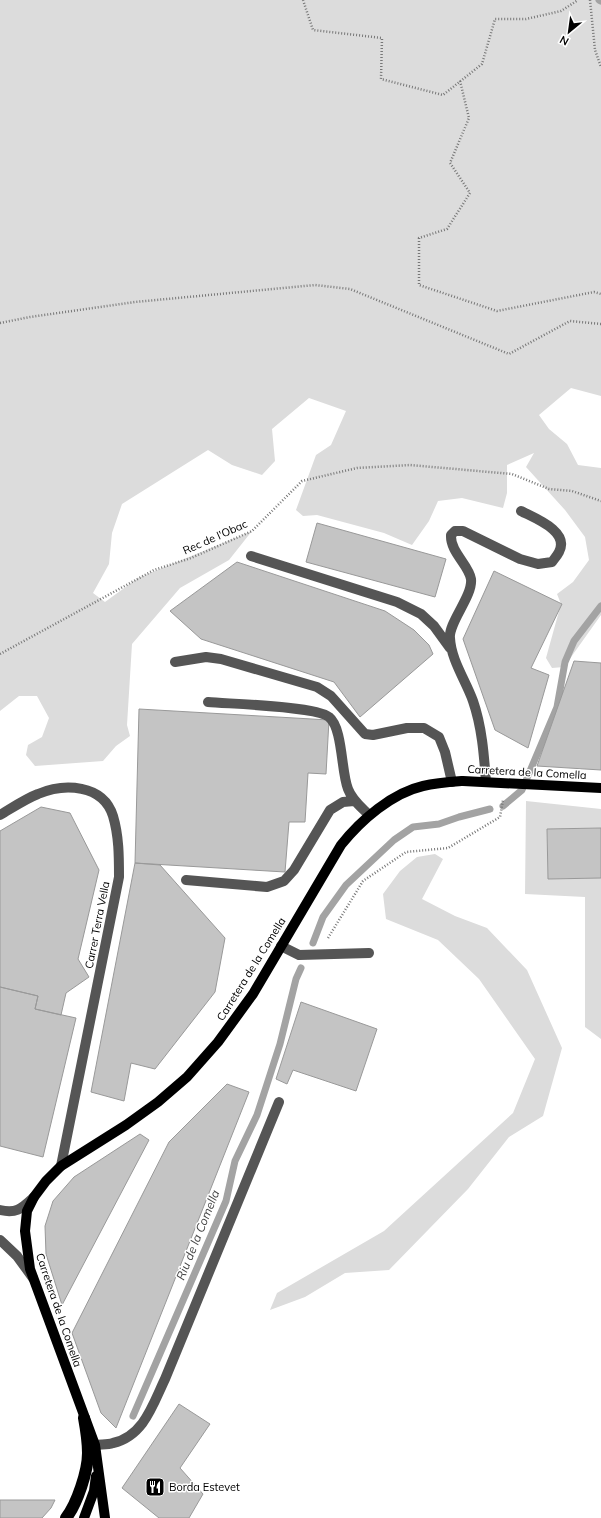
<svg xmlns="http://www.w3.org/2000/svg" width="601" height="1518" font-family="Mulish,sans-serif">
<rect width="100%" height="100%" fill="#fff"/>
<path fill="#dcdcdc" d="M 0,0 L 601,0 L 601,396 L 571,388 L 539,415 L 549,429 L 567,444 L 578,465 L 601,468 L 601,615 L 564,667 L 552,668 L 546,658 L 561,604 L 557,594 L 573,582 L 589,560 L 585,537 L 565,510 L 526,467 L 534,453 L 507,465 L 507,493 L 503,508 L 462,498 L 438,501 L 429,521 L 412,545 L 384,533 L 317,515 L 303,516 L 296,510 L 316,455 L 331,445 L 346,411 L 309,398 L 272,429 L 275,461 L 262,475 L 232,465 L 208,450 L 122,504 L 112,533 L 109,564 L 93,593 L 105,602 L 138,578 L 252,531 L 229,560 L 180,588 L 132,644 L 127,725 L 130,736 L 116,746 L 103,761 L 35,766 L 26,755 L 28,745 L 42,737 L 49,718 L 37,696 L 19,696 L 0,711 Z
M 526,801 L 601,809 L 601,828 L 547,830 L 548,879 L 601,878 L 601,1039 L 585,1027 L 585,897 L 525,894 Z
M 435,854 L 443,859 L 422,899 L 455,916 L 487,928 L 527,970 L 562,1048 L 543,1116 L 509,1137 L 468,1189 L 389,1270 L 345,1273 L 305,1297 L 270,1310 L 277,1293 L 384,1231 L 513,1113 L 535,1059 L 479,979 L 438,940 L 386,919 L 383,894 L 400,871 L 417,857 Z"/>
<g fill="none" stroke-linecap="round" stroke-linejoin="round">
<path stroke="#a3a3a3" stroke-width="7" d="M 599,0 L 601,1
M 503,806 L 522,790 L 557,707 L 565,662 L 574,641 L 601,606
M 313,943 L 323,917 L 346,885 L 394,840 L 413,827 L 439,824 L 459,817 L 490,809
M 133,1416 L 226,1201 L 235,1161 L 257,1115 L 280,1044 L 296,979 L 301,968"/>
</g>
<path fill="#c4c4c4" stroke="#999" d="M 317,523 L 446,559 L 435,597 L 306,562 Z
M 237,562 L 385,611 L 414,630 L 429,645 L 433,654 L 360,717 L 334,682 L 201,639 L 170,611 Z
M 494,571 L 562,604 L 531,668 L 549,675 L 528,748 L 495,730 L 463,639 Z
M 574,661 L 601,663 L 601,770 L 537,766 Z
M 139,709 L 329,720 L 326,774 L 308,773 L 305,822 L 289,822 L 285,872 L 135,863 Z
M 41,807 L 70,813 L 99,870 L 78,959 L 89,977 L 66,993 L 61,1015 L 35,1009 L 38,996 L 0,987 L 0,831 Z
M 601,828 L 601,878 L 548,879 L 547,829 Z
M 135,863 L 160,865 L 225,938 L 215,992 L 155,1069 L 131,1063 L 124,1101 L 91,1092 Z
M 0,987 L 38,996 L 35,1009 L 76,1018 L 43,1157 L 0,1146 Z
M 301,1002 L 377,1029 L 356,1091 L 293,1070 L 287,1084 L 276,1079 Z
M 227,1084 L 249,1092 L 116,1428 L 101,1413 L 72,1333 L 169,1142 Z
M 140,1134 L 149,1140 L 62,1305 L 46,1254 L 45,1226 L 53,1201 L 74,1177 Z
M 179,1404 L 210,1424 L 180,1468 L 203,1494 L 189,1518 L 159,1518 L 122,1488 Z
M 0,1500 L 55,1500 L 51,1508 L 42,1518 L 0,1518 Z"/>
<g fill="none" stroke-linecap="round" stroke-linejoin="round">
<path stroke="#777" stroke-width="2.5" stroke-dasharray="1 2" stroke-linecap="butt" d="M 303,0 L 313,30 L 382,38 L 381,79 L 443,95 L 482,64 L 495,19 L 526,19 L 561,11 L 578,0
M 590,0 L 595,50 L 601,67
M 460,81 L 469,118 L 450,163 L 470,193 L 447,229 L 419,238 L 419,285 L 497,311 L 594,292 L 601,294
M 0,323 L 30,317 L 135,302 L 315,285 L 350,289 L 509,354 L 570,321 L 601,324
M 0,654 L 154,570 L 191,558 L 252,531 L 302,481 L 357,468 L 410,465 L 512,474 L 549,489 L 572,491 L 601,501
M 328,938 L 363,881 L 406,852 L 448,848 L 500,817 L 503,800"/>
<path stroke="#555" stroke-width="10" d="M 251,556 L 397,602 L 421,614 L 434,626 L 450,648
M 175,662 L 206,657 L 221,659 L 317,687 L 331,696 L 365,734 L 373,735 L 407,728 L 424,728 L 439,737 L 445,752 L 452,782
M 208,702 C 230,704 316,706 329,717 C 343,728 341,772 348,789 C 352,800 361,807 369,815
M 486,782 C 484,755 482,727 473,701 C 466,681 451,660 450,638 C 448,623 473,596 471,579 C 469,565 450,552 451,535 L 455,531 L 463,531 L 520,559 L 538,564 L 552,562 C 554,559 557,556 559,552 C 570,531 534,518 521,511
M 0,815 C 12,808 25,799 38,794 C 64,783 103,784 113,816 C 119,836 119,857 119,877 L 61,1166
M 186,880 L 267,887 L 284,881 L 294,870 L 330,810 L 343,802 L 354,801
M 281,946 L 299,955 L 369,953
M 0,1210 C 17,1214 22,1208 34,1197
M 0,1240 L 17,1256 L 33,1278
M 95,1445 C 101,1444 107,1445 113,1443 C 144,1436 153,1404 165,1379 L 279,1102"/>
<path stroke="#000" stroke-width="10" d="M 84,1518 L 94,1491 L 96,1476
M 105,1518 L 95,1445 L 30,1269 L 25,1231 L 27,1211 L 34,1197 L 46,1181 L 61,1166 L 126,1125 L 158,1102 L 187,1077 L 218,1042 L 253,994 L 341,845 C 361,820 392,793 423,786 C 436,783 450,782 463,781 L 601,788"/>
<path stroke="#000" stroke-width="12" d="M 66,1518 C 77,1504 88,1471 88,1453 C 88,1441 86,1429 84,1418"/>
</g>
<defs>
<symbol id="restaurant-square" viewBox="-11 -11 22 22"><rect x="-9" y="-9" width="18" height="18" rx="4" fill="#000" stroke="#fff"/><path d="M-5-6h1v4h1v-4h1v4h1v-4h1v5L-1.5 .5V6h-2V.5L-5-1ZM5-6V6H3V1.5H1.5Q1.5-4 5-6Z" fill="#fff"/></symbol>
</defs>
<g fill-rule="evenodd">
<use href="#restaurant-square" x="144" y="1476" width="22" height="22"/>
</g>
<g text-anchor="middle" stroke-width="3" stroke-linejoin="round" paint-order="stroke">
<g font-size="11" fill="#000" stroke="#fff">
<text transform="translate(215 537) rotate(-24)" y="4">Rec de l'Obac</text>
<text transform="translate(527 772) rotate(3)" y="4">Carretera de la Comella</text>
<text transform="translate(97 925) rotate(-79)" y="4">Carrer Terra Vella</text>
<text transform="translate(251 969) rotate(-58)" y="4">Carretera de la Comella</text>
<text transform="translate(59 1310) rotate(71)" y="4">Carretera de la Comella</text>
</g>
<g font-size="11" fill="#000" stroke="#fff" text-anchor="start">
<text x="169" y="1491">Borda Estevet</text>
</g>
<g font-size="12" font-style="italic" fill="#444" stroke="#fff">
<text transform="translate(198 1235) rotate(-68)" y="4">Riu de la Comella</text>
</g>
</g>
<g transform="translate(569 32) rotate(209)" stroke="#ffffff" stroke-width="3" paint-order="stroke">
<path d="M0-3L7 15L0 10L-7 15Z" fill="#000000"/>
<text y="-6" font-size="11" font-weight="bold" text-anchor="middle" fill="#000000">N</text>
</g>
</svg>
